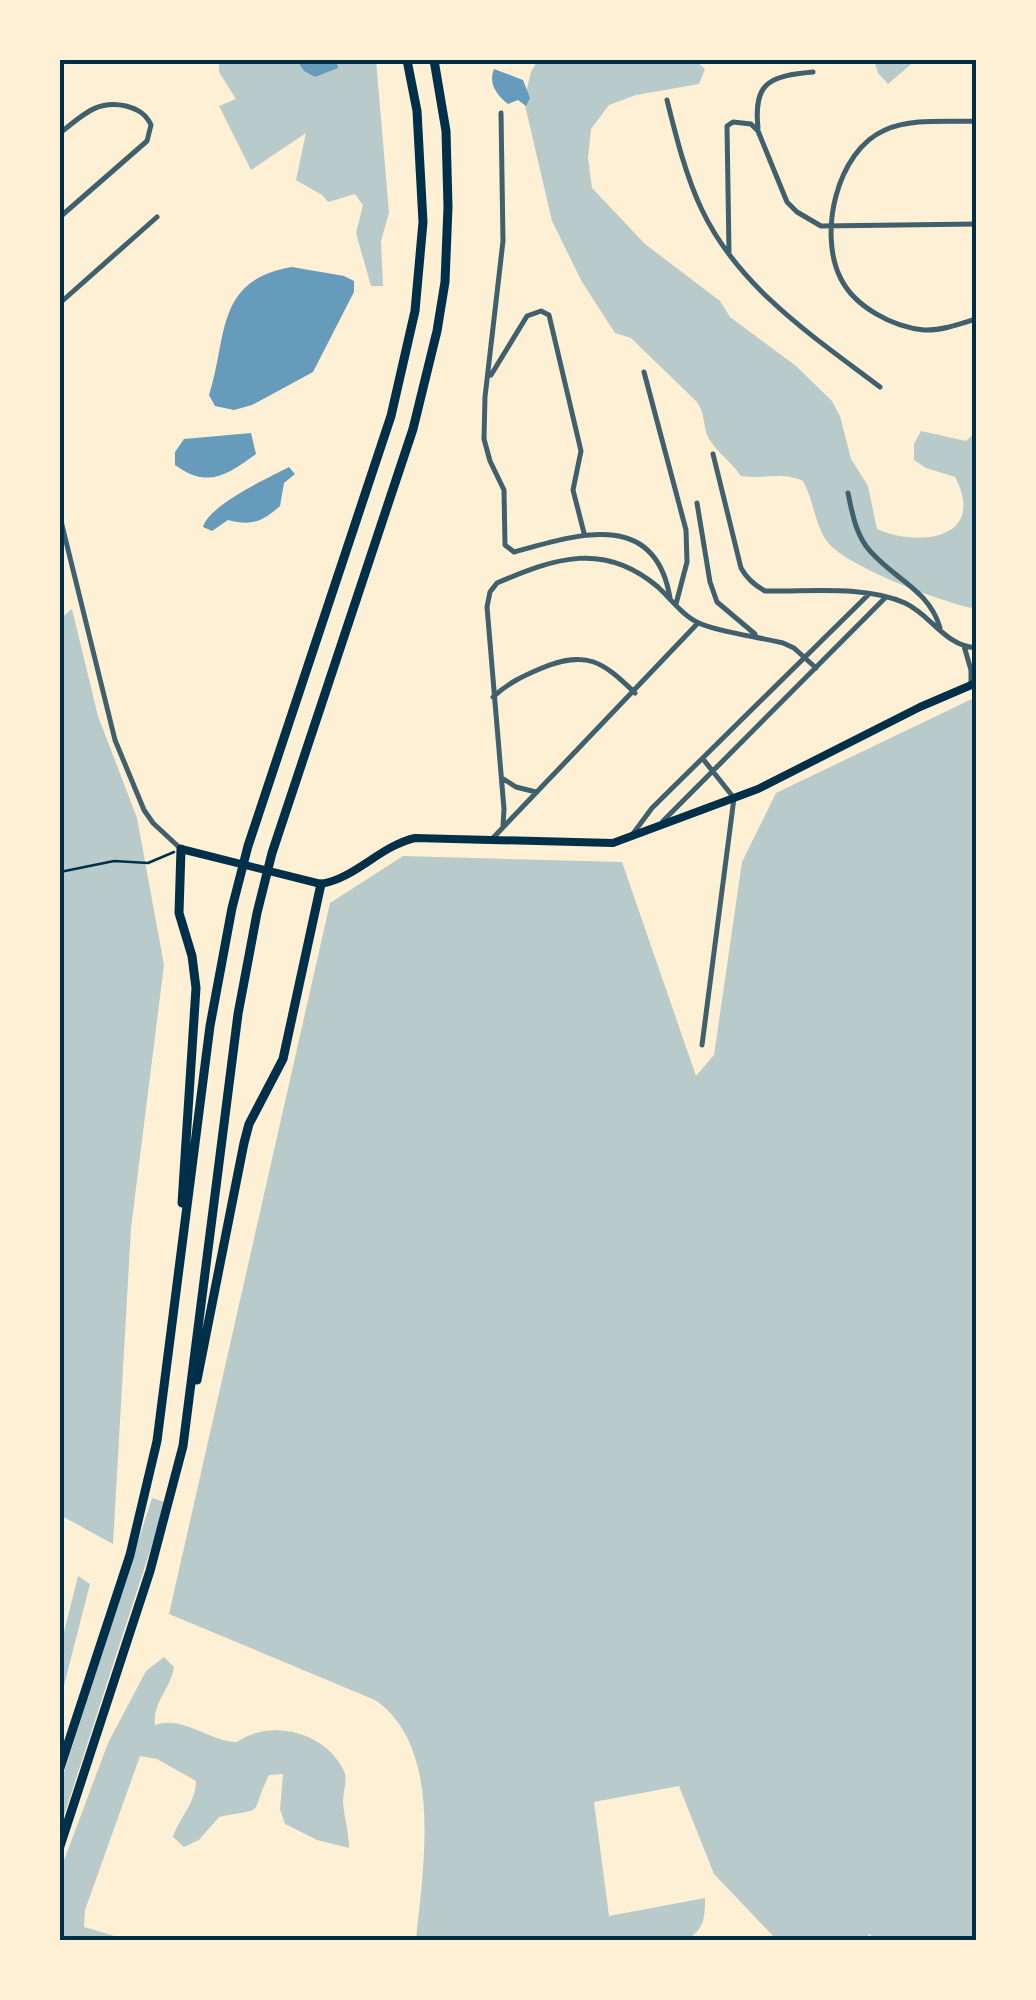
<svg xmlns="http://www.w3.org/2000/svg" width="1036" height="2000" font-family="'Fira Sans',sans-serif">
<rect width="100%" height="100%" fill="#fdf0d5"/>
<path fill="#b9caca" d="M 219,60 L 376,60 L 389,213 L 381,241 L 383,286 L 371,286 L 356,233 L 363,205 L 355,194 L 328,202 L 322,195 L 296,180 L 306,133 L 251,170 L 219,106 L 236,99 L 219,72 Z
M 538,60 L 695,60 L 705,69 L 699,84 L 636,95 L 609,105 L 591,129 L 588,158 L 592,188 L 645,244 L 720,301 L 730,317 L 796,366 L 832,401 L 840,416 L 851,459 L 868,486 L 877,529 C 921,548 987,538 955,477 L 926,468 L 914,460 L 914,444 L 921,431 L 966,441 L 976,432 L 976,609 C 944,603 843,566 826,540 C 815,523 813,499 803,481 C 781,471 764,480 741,476 C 732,463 717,452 709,439 C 702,426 706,414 697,402 L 631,338 L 615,333 L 582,282 L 552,221 L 524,101 L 531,72 Z
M 874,60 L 916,60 L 888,84 L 878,73 Z
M 72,609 L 98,716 L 137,818 L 164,965 L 131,1228 L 113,1544 L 60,1515 L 60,619 Z
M 976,697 L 976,1940 L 874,1940 L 870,1934 L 863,1940 L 777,1940 L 714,1874 L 679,1786 L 594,1802 L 609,1916 L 705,1898 C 705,1918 704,1930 686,1940 L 416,1940 C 423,1868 444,1747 375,1700 L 169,1614 L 330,903 L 403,856 L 622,862 L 696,1076 L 714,1055 L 742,862 L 776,793 Z
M 152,1498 L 164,1502 L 156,1532 L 60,1828 L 60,1785 Z
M 78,1576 L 90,1584 L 60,1701 L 60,1648 Z
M 164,1657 L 174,1667 C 170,1691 153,1700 155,1725 C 184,1715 207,1741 237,1742 C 271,1718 326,1732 344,1771 C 348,1780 343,1791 343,1801 C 344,1817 349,1832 349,1848 L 317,1840 L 285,1824 L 280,1809 L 283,1774 L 269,1775 C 248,1818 269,1807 219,1817 L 199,1840 L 184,1847 L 173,1837 C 180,1816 196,1803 196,1781 L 157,1759 L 140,1756 L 85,1910 L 84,1927 L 128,1940 L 60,1940 L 60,1871 L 108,1743 L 146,1671 Z"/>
<path fill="#669bbc" d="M 297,60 L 336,60 L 338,68 L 315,77 L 304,71 Z
M 494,69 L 523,80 L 530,98 L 526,106 L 518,100 L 508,104 C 497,95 488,84 494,69 Z
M 292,267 L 344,276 L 354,281 L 354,292 L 313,372 L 252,405 L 234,410 L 215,406 L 209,395 C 228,337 214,280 292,267 Z
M 251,433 L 256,454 C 227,475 208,489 175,465 L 175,452 L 184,439 Z
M 289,467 L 295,474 L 284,483 L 280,506 C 262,522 252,526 228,520 L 212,531 L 203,527 C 209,505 268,478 289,467 Z"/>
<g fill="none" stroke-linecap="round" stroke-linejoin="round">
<path stroke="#003049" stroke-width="2.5" d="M 60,872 L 114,861 L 148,863 L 174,852"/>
<path stroke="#3f606c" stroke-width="5" d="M 667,100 C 676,136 686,177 702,210 C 739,288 814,337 880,387
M 501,113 L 503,241 L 485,397 L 484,439 L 490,461 L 504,490 L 505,545 L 514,552 C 576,535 655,508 670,598
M 976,121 C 947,122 912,118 885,130 C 836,151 818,235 841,279 C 855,307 893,327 924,330 C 941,331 960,324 976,319
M 758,128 C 753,81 771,76 813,72
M 60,133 C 82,116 97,99 126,106 C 138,109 146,114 151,125 L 147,141 L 60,217
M 729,252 L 727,126 L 733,122 L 751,124 L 758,131 L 787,202 L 797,212 L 821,226 L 976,224
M 60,303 L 157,217
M 644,372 L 686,530 L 687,562 L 676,604
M 491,375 L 527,316 L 541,311 L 549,315 L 581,451 L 573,490 L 584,533
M 713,454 L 741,568 C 747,579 754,585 765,591 C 809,592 864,585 905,603 C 931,615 945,646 976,648
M 848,493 C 852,512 855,530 866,546 C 889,577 929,588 940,628
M 697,503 L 710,582 L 717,602 L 755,634
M 60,517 L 115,740 L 144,810 L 153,823 L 181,849
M 964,646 L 971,670 L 971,685
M 493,697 C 508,683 523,676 542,668 C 587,650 602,661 635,693
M 502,778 L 516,787 L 536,792
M 663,821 L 884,599
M 503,826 L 504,809 L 487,607 L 490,592 L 497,583 C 555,558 604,541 658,587 C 670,598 683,616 699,623 C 717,632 760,637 783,643 L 794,648 L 816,668
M 632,835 L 652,808 L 868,595
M 491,840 L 698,623
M 702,1045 L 734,798 L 703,759"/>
<path stroke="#003049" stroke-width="8" d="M 181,849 L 321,884 C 356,878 380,846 415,838 L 613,843 L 758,789 L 920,707 L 976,683"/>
<path stroke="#003049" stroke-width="9" d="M 181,849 L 179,913 L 192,956 L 196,988 L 182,1203
M 197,1380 L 244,1143 L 249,1124 L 283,1059 L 321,884
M 60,1768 L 130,1555 L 157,1441 L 210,1026 L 232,908 L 248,846 L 391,416 L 415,311 L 423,222 L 417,111 L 407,60
M 60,1846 L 150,1571 L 183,1446 L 238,1014 L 257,913 L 272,853 L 413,429 L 437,331 L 445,282 L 448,207 L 446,131 L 434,60"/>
</g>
<rect width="1036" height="2000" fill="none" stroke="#fdf0d5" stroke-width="125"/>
<rect x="62" y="62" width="912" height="1876" fill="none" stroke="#003049" stroke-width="4"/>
</svg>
